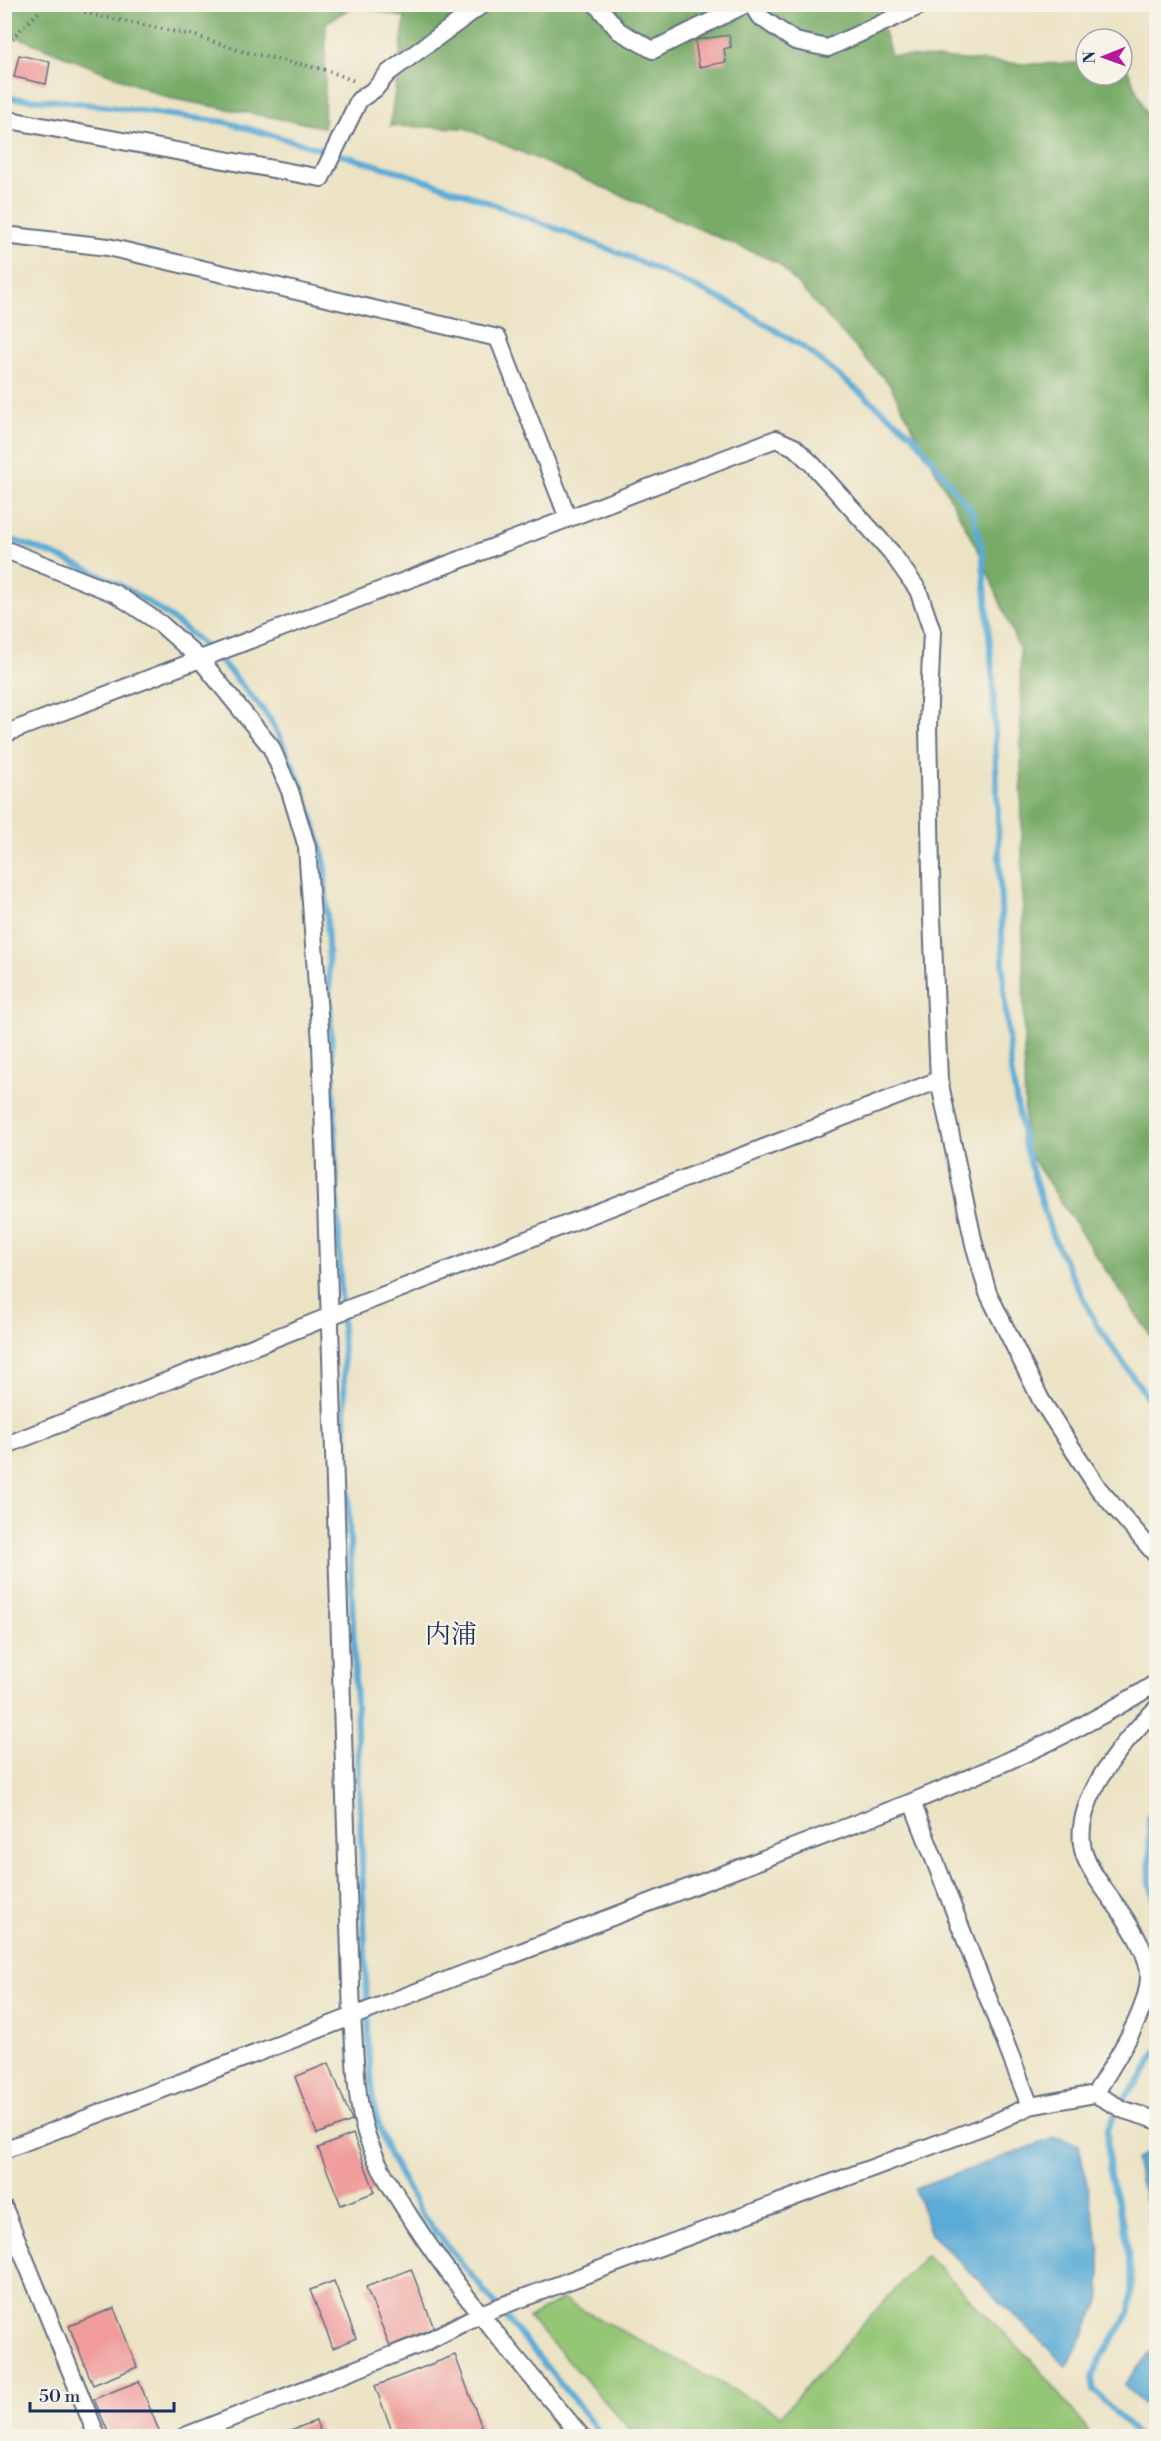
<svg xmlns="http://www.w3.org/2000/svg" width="1161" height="2441" font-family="'Libre Bodoni','Noto Serif JP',serif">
<rect width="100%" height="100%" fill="#f7f3e8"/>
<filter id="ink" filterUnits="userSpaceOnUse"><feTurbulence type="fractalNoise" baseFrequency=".0167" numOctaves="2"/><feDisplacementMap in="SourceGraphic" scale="12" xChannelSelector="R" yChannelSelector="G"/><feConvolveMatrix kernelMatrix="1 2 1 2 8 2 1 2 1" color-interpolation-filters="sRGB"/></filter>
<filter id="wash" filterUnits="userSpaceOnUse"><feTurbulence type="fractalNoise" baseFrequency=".008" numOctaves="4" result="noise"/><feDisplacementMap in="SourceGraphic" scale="24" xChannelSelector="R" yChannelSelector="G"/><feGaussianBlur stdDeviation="1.35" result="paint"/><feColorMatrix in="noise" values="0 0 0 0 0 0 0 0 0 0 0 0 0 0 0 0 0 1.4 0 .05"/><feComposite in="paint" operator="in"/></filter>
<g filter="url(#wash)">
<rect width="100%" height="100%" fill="#ece3c5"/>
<path fill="#95c676" stroke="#587a6a" stroke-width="1.5" d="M 926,2255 L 1037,2366 L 1093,2436 L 636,2436 L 529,2318 L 562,2299 L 781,2415 Z"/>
<path fill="#78ab67" stroke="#4a6d62" stroke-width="1.5" d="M 5,4 L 355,4 L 355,5 L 326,23 L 324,127 L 168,98 L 5,32 Z
M 356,5 L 876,5 L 891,55 L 1025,64 L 1086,63 L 1086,75 L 1122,75 L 1122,63 L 1125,63 L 1156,137 L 1156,1343 L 1099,1260 L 1025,1147 L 1020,651 L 982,558 L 890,385 L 778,263 L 465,128 L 390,126 L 405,18 Z"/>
<path fill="#5aabd5" stroke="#3a6d9a" stroke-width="1.5" d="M 1057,2137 L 1079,2145 L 1100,2248 L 1100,2301 L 1067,2367 L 931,2234 L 915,2189 Z
M 1156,2147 L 1156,2243 L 1135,2160 Z
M 1156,2344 L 1156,2404 L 1147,2407 L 1124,2386 Z"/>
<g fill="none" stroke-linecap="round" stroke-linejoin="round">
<path stroke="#5aabd5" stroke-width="6" d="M 4,98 L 62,101 L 225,122 L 401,172 L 480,199 L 629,257 L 734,305 L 806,349 L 913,435 L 972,512 L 982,550 L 993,681 L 1004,988 L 1011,1071 L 1025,1147 L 1052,1235 L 1095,1322 L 1156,1410
M 4,537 C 99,568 176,607 241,684 C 250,696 262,707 270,720 C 296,764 313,814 325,864 L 369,2056 L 375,2112 L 388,2153 L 423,2216 L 603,2436
M 1156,1798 L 1149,1820 L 1150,1884 L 1156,1904
M 1138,2436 L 1094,2390 L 1092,2378 L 1096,2366 L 1130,2312 L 1132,2281 L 1124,2224 L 1110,2176 L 1107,2130 L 1121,2102 L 1143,2076 L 1156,2052"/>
</g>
<g id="blocks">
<path fill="#ef9c9b" d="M 729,35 L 731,47 L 724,49 L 726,62 L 699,67 L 695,40 Z
M 19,55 L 50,62 L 46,84 L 14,77 Z
M 329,2063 L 352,2121 L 317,2134 L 295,2077 Z
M 353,2134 L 375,2192 L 341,2205 L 318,2148 Z
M 411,2269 L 434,2328 L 390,2346 L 366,2287 Z
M 334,2281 L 356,2338 L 333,2348 L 310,2290 Z
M 114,2308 L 137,2367 L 93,2385 L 69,2326 Z
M 455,2355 L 485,2436 L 394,2436 L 375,2386 Z
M 139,2381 L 161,2436 L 110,2436 L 94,2399 Z
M 316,2421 L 322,2436 L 274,2436 Z"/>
</g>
</g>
<g filter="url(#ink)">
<use href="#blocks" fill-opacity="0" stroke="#646e82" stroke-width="1.5"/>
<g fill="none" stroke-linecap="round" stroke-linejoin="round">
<defs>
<path id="minor" d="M 596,4 L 619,31 L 653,50 L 746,4
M 752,4 L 759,16 L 795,41 L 828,48 L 924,4
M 4,119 L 321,178 L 359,100 L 375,89 L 388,73 L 483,4
M 4,235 L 108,247 L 498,338 L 568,518
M 4,549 L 116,594 L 161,624 L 200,659 L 271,747 L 290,791 L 307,847 L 321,1043 L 352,2017 C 355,2052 355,2088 363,2122 C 372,2159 392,2189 412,2220 C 462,2297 523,2366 581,2436
M 4,734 L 776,439 L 794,447 L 812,464 L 891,552 L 918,590 L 932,631 L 928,727 L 932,918 L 939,1080 L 974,1244 L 988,1293 L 1041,1400 L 1098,1488 L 1156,1555
M 4,1446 L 353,1307 L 939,1080
M 912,1802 L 1030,2106
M 1095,2094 C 1113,2064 1150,2010 1149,1974 C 1148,1952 1130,1926 1118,1908 C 1107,1893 1087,1868 1083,1850 C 1072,1801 1124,1740 1156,1709
M 4,2150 L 912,1802 C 996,1767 1080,1732 1156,1683
M 4,2208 L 97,2436
M 185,2436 L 426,2342 L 480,2314 L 998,2121 L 1030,2106 L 1095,2094 L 1124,2110 L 1156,2120"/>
</defs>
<use href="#minor" stroke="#646e82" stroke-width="20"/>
<path stroke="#646e82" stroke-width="4" stroke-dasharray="1.5 4.5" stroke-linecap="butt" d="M 62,4 L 94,15 L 196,36 L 245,52 L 326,70 L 357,82
M 4,55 L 14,36 L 47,4"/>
<use href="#minor" stroke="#fff" stroke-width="16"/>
</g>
</g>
<g text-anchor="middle" stroke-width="4.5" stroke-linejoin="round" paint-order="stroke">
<g font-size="26" fill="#1b2f5e" stroke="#f7f3e8">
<text x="451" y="1643">内浦</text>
</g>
</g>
<rect width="1161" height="2441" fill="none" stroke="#f7f3e8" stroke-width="24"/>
<g transform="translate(1104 57) rotate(269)"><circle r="28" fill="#f7f3e8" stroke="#9fa5b1" stroke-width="1.5"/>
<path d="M0-4.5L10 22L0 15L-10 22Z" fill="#b5179e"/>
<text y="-9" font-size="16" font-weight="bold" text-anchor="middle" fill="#1b2f5e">N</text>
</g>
<path d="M30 2402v9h144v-9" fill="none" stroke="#1b2f5e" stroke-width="3"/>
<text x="39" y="2402" font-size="18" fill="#1b2f5e" stroke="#f7f3e8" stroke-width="4.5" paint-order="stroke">50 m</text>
</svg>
